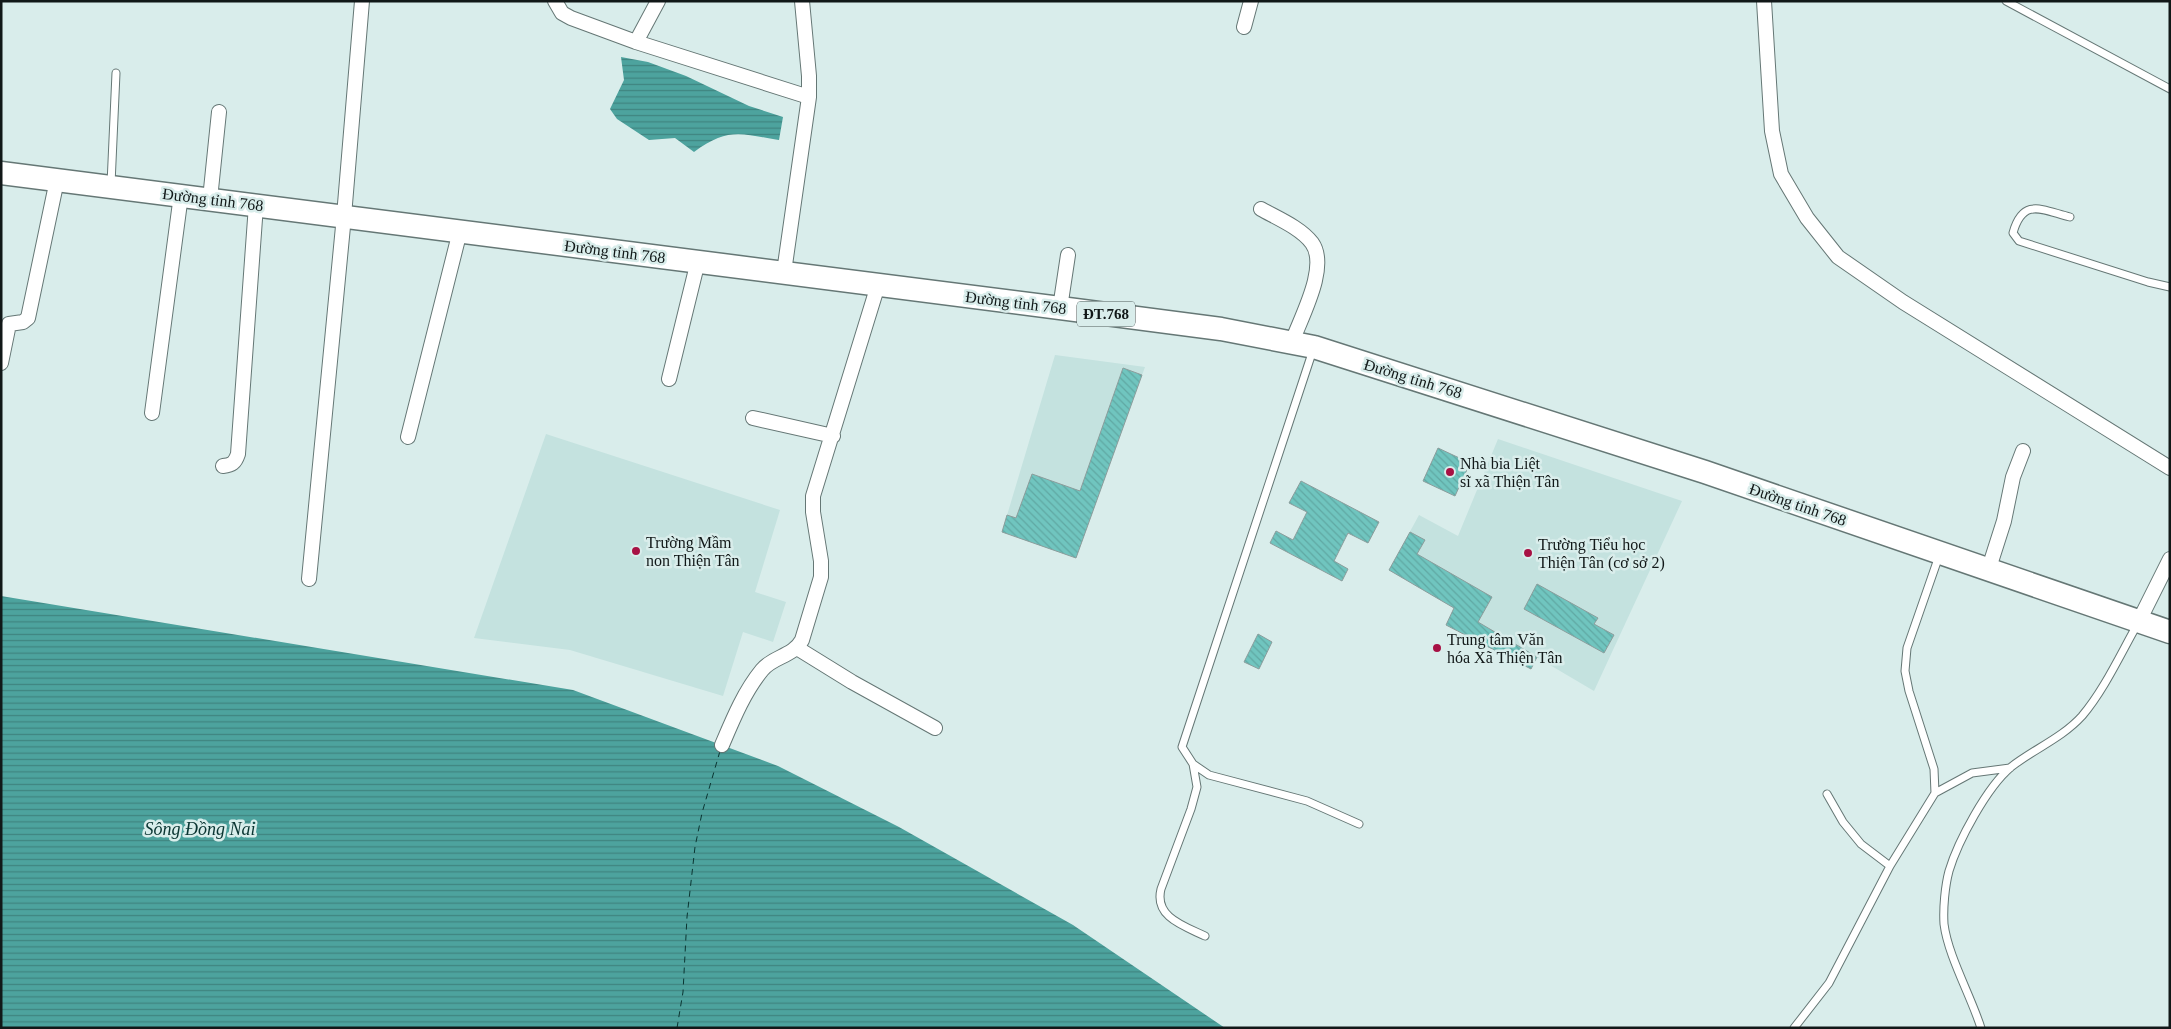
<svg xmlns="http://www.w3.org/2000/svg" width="2171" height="1029" font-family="'Times New Roman',serif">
<defs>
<pattern id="water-rules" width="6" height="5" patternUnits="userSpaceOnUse" patternTransform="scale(1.25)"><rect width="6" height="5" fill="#4da39e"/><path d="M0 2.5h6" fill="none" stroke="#3f8480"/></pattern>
<pattern id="building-back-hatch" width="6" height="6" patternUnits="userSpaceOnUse" patternTransform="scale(1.25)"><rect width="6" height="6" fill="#70c5bf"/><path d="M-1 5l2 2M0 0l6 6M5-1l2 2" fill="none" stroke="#60a8a3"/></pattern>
</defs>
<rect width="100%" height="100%" fill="#d9edeb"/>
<path fill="#c4e2df" d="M 1055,355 L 1145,367 L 1076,558 L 1002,532 Z
M 546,434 L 780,510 L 755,592 L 786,602 L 773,642 L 743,632 L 723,696 L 570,650 L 474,638 Z
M 1498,439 L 1682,501 L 1594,691 L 1389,570 L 1419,515 L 1458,536 Z"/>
<path fill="url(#water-rules)" d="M 621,57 L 648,62 L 686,76 L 749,106 L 783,117 L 779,140 C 741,134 728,127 694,152 L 675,138 L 649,140 L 617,119 L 610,109 L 624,80 Z
M 1,596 L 573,690 L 778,766 L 899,827 L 1073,925 L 1225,1028 L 1,1028 Z"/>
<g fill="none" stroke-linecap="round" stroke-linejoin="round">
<path stroke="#0a3532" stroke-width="1" stroke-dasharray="6 5" stroke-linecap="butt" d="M 677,1028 L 683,992 L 687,917 L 695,847 L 702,813 L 720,751"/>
</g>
<path fill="url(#building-back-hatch)" stroke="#8b9d9c" d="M 1123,368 L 1142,375 L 1076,558 L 1002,532 L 1007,515 L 1016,518 L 1032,474 L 1080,491 Z
M 1438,448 L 1470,463 L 1455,496 L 1423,481 Z
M 1301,481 L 1379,522 L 1368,543 L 1348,533 L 1334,561 L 1348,569 L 1342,581 L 1270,543 L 1276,531 L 1293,540 L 1307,512 L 1289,503 Z
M 1410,532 L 1425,540 L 1417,554 L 1492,597 L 1478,622 L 1537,657 L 1531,669 L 1446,625 L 1454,608 L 1389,570 Z
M 1537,584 L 1598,618 L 1594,624 L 1614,635 L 1604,653 L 1524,609 Z
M 1258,634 L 1272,642 L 1259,669 L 1244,662 Z"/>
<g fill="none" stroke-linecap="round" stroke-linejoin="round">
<defs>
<path id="lane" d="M 2006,1 L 2170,89
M 111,184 L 116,73
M 2070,217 C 2042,210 2023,197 2013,233 L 2019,241 L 2148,282 L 2170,287
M 1313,350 L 1182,747 L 1193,764 L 1209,775 L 1307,801 L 1359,824
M 1193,764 L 1197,787 L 1191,809 L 1161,889 C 1154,917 1184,926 1205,936
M 1935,793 L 1972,773 L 2010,768
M 1827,794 L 1843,822 L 1861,844 L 1890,866
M 1794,1028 L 1829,983 L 1890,866 L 1935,793 L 1934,769 L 1909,691 L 1905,671 L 1907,648 L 1939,556
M 1981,1028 C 1971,996 1948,956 1944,924 C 1943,908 1945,886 1949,871 C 1958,841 1987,787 2011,767 C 2034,749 2062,738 2082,716 C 2104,690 2120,655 2137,625"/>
<path id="street" d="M 555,1 L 562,13 L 571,18 L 636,42 L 809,97
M 1764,1 L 1772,131 L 1781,174 L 1807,218 L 1838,257 L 1903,302 L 2170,468
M 1244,27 L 1251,1
M 636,42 L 658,1
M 210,199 L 219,112
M 1261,209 C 1277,218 1301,228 1312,243 C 1329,267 1301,317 1292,342
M 784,272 L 809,97 L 809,76 L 802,1
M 1060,308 L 1068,255
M 1,363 L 9,324 L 23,322 L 28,318 L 57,180
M 669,379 L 698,261
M 152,413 L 181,195
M 753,418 L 833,436
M 408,437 L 460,231
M 223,466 C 232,465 235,463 238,454 L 256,205
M 1989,568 L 2004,521 L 2013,477 L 2023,451
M 309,579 L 344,216 L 362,1
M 2139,621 L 2170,559
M 797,648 L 852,682 L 935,728
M 722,745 C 733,719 744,692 762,670 C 773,656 793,657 802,640 L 821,577 L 821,561 L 813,512 L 813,496 L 878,285"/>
<path id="primary" d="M 1,173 L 1060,308 L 1221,329 L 1314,347 L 1705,472 L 2170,632"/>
</defs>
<use href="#lane" stroke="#657775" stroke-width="9"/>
<use href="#street" stroke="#657775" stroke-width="16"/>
<use href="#primary" stroke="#657775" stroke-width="25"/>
<use href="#lane" stroke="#fff" stroke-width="7"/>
<use href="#street" stroke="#fff" stroke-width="14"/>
<use href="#primary" stroke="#fff" stroke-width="22"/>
</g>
<g fill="#a71144" stroke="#d9edeb" stroke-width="2">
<circle cx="1450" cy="472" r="5"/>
<circle cx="636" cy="551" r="5"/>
<circle cx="1528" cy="553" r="5"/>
<circle cx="1437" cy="648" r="5"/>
</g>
<g text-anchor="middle" stroke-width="5" stroke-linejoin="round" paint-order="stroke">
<rect fill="#d9edeb" stroke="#4d5857" stroke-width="1" x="1077" y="301.5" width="58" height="25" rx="4"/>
<g font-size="15" font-weight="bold" fill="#111818">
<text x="1106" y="319">ĐT.768</text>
</g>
<g font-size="16" fill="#111818" stroke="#d9edeb">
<text transform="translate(213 199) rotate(7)" y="6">Đường tỉnh 768</text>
<text transform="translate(615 251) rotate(7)" y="6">Đường tỉnh 768</text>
<text transform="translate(1016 302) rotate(7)" y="6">Đường tỉnh 768</text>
<text transform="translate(1413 378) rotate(17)" y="6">Đường tỉnh 768</text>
<text transform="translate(1798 504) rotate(19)" y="6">Đường tỉnh 768</text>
</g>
<g font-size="16" fill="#111818" stroke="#d9edeb" text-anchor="start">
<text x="1460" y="469">Nhà bia Liệt<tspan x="1460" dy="18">sĩ xã Thiện Tân</tspan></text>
<text x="646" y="548">Trường Mầm<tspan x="646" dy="18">non Thiện Tân</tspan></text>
<text x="1538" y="550">Trường Tiểu học<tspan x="1538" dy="18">Thiện Tân (cơ sở 2)</tspan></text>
<text x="1447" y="645">Trung tâm Văn<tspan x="1447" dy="18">hóa Xã Thiện Tân</tspan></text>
</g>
<g font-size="18" font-style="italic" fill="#0a3532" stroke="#d9edeb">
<text x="200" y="835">Sông Đồng Nai</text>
</g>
</g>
<rect width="2171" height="1029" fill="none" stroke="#111818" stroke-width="5"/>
</svg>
